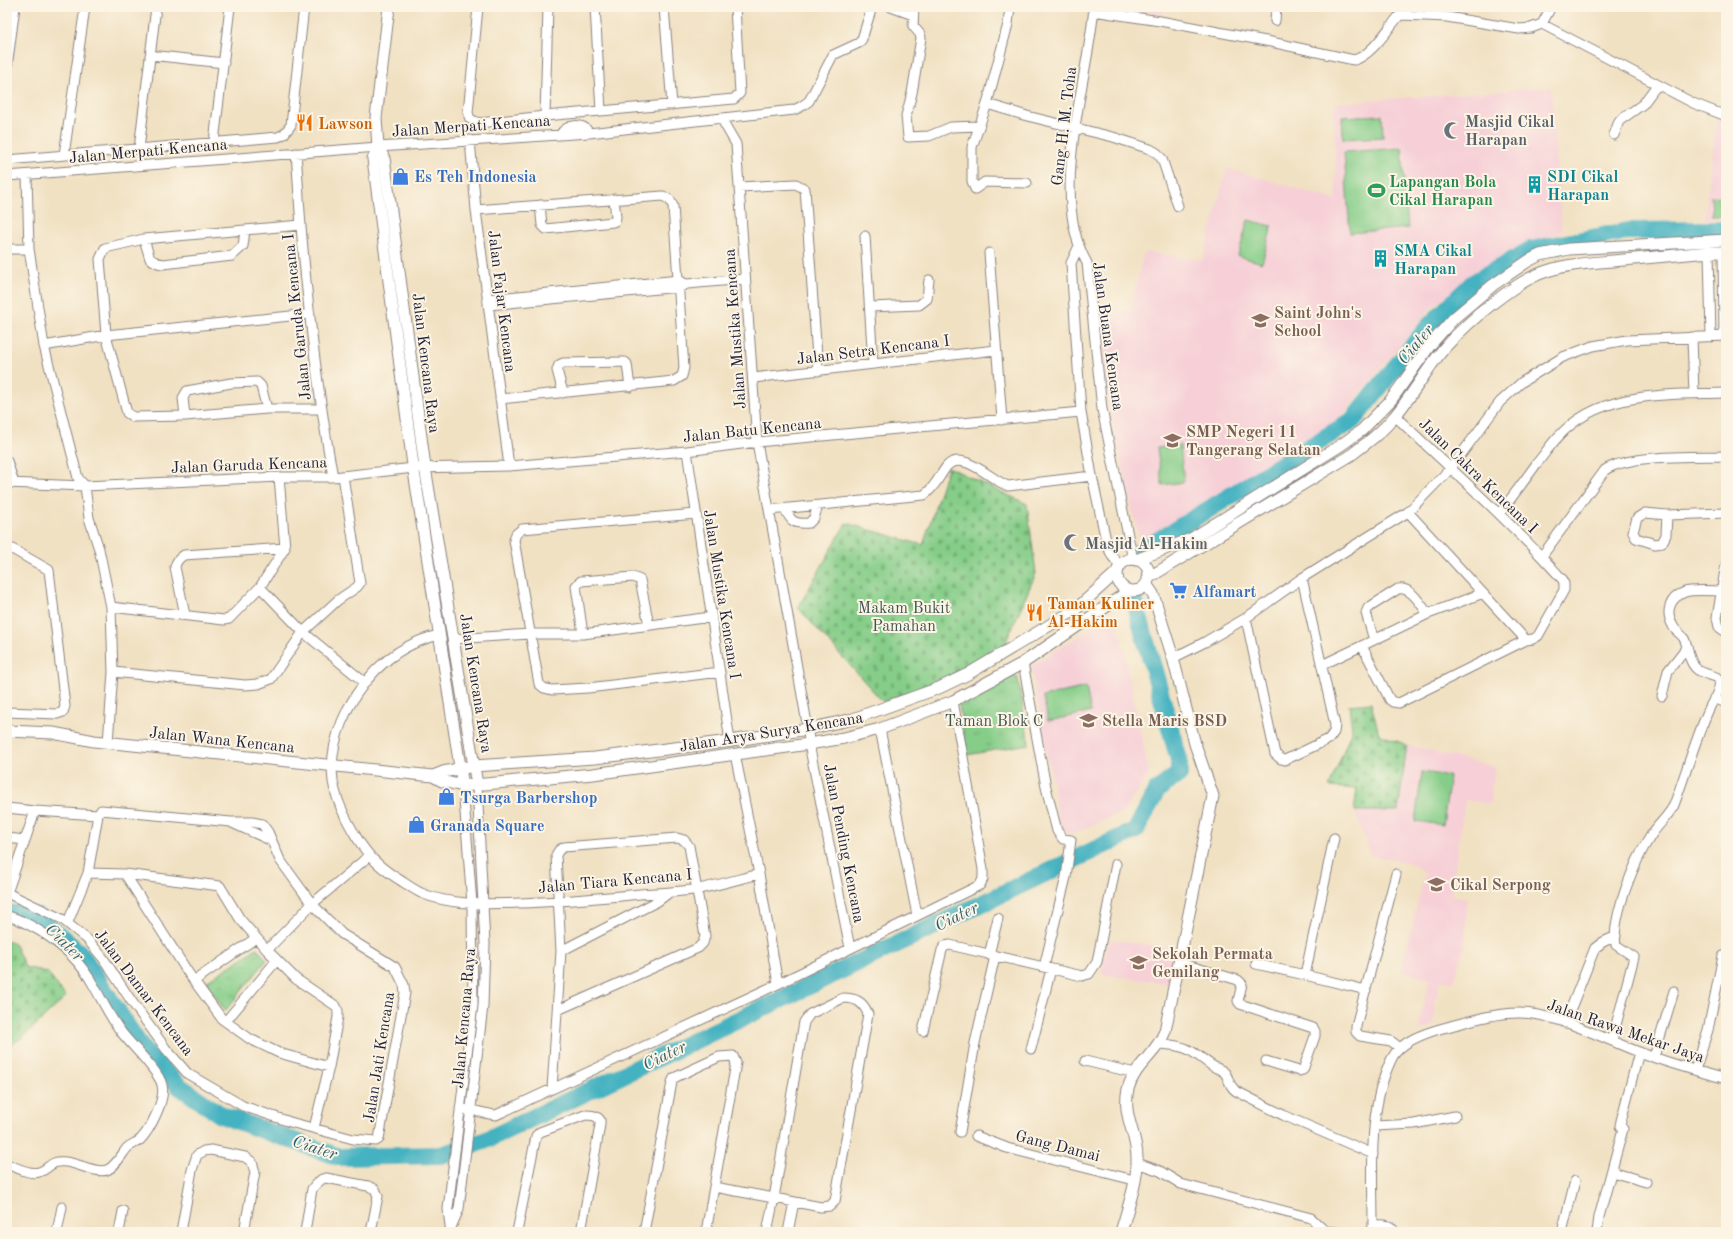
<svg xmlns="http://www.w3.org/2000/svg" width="1733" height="1239" font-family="'Old Standard TT',serif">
<defs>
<pattern id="grass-tufts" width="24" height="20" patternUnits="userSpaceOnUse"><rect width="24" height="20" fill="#85cd88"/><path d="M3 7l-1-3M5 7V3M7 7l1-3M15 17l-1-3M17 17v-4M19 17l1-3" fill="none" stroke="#73b076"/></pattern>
<pattern id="cemetery-stones" width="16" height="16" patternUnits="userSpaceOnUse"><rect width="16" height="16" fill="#85cd88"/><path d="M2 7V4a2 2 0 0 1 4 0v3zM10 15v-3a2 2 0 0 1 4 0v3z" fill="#73b076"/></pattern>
</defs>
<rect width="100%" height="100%" fill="#fcf5e5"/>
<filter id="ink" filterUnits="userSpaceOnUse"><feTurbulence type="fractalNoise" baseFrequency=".025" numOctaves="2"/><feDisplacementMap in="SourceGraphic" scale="8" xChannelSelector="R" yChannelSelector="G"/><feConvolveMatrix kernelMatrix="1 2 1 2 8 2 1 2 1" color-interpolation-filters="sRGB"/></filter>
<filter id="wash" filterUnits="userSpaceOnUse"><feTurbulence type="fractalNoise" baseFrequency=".012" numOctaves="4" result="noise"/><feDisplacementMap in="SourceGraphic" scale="16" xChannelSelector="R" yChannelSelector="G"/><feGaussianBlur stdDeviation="0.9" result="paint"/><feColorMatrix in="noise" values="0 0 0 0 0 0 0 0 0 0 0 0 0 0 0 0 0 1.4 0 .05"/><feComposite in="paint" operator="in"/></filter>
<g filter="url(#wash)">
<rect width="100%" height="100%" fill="#f1e1c3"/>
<path fill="#f6cfd7" d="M 1113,7 L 1164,7 L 1163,14 Z
M 1551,87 L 1562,232 L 1509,250 L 1469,279 L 1431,308 L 1340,418 L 1255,473 L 1140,542 L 1109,407 L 1098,310 L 1130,310 L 1144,252 L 1203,260 L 1227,168 L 1336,200 L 1334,103 Z
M 1717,117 L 1726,120 L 1726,219 L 1704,219 Z
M 1111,616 L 1118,623 L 1149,774 L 1124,811 L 1075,833 L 1068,833 L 1060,827 L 1031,666 Z
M 1407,745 L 1495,767 L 1492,786 L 1491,804 L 1465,800 L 1451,895 L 1467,898 L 1465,941 L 1454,982 L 1440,981 L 1436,998 L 1433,1025 L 1418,1031 L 1429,979 L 1401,970 L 1425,873 L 1411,863 L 1371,856 L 1354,811 L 1398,811 Z
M 1110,939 L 1175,949 L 1170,984 L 1101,974 Z"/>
<path fill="url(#grass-tufts)" stroke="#547862" d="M 1012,676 L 1018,678 L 1029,744 L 967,755 L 959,704 Z
M 257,948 L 267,960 L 225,1011 L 206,982 Z"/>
<path fill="url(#cemetery-stones)" stroke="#547862" d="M 948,467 L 1027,504 L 1036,573 L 1003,649 L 966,671 L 883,702 L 798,608 L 846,523 L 923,545 Z
M 1371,703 L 1379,734 L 1407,745 L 1398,811 L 1354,811 L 1357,789 L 1329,787 L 1352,730 L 1349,705 Z
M 7,940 L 15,945 L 25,967 L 47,972 L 66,997 L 24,1036 L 7,1048 Z"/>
<path fill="#85cd88" stroke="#547862" d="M 1382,115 L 1383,137 L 1343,139 L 1342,117 Z
M 1402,148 L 1408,228 L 1350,233 L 1344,152 Z
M 1711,196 L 1726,197 L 1726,216 L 1712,216 Z
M 1248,220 L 1272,226 L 1262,263 L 1238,256 Z
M 1180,445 L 1184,482 L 1162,485 L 1157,448 Z
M 1086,687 L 1091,712 L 1048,721 L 1043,697 Z
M 1422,772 L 1450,776 L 1443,825 L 1415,821 Z"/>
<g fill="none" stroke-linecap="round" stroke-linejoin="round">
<path stroke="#45b2c1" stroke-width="18" d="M 1141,551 L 1352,421 L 1428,327 L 1473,283 L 1530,250 L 1628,231 L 1726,230
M 7,913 L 37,916 L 80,953 L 142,1049 L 179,1086 L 221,1115 L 339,1157 L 441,1155 L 484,1141 L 1136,830 L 1157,790 L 1179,774 L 1179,760 L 1134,599"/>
</g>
</g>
<g filter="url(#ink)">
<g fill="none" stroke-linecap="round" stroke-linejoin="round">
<defs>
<path id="minor" d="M 478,7 L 468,113 L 470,119 L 479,123 L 545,116 L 734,99 L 740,93 L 735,7
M 595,7 L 601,111
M 664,7 L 672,105
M 891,7 L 913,15
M 914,7 L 913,26 L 920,34 L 921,38 L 912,93 L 906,116 L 908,137 L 929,136 L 951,127 L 979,126
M 1010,7 L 1008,24 L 987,104 L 972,147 L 972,181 L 975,189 L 985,182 L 1027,183
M 1094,7 C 1088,82 1048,195 1087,263 L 1102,409 L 1133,560
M 1093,11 L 1160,21 L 1271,42 L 1354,60 C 1371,56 1387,30 1399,16 L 1402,15 L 1447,17 L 1519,29 L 1531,28 L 1542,24 L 1551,7
M 1275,21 L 1276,7
M 1542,24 L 1693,103 L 1726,116
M 150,55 L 224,63
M 7,67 L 15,7
M 987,104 L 1027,116 L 1113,137 L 1150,149 L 1157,153 L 1162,159 L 1178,206
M 545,116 L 548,7
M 721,118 L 736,144 L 757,442 L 808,729 L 809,744 L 850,948
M 560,135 C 566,125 583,121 589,133
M 1614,135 L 1619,121 L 1643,104 L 1657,85
M 470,140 L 476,210 L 509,466
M 214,142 L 230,7
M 139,149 L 156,7
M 296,153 C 298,177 299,201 301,226 C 308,310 318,394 333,477
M 64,155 L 85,7
M 7,160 L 278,137 L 284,134 L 291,125 L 304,7
M 27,175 L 29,249 L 44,346 L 78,478 L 85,486 L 89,518 L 99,549 L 111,607 L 113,672 L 108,743
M 7,176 L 378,147 L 589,133 L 794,110 L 802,106 L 809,101 L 833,55 L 859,43 L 862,39 L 872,7
M 739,187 L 796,184 L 805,189 L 818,371
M 540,205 L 542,225 L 546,229 L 613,222 L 615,221 L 616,217 L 614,199
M 476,210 L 663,196 L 670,200 L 673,206 L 684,368 L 682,376 L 674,381 L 500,399
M 301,225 L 144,239 L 105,248 L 100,259 L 106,335 L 127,413 L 133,417 L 185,416 L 267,409 L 321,409
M 865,236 L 873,364
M 144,239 L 150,259 L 158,263 L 163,264 L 232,256 L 243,246 L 245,230
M 1078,248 L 1071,263 L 1081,412 L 1092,476 L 1107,545 L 1112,556 L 1120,566
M 7,249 L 29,249
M 1709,252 L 1711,337
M 1723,252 L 1724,336
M 989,253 L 1002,420
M 487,299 L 679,280 L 684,283
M 488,305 L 680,287 L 687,284 L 745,279
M 870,307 L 919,305 L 927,299 L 929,280
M 1692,337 L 1694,394
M 44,346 L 106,335 L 310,314
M 753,378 L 996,350
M 563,393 L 557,370 L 559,365 L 563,363 L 625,362 L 627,364 L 630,387
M 185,416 L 183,398 L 187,391 L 231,383 L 257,382 L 261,386 L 267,409
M 687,451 L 730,741
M 7,461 L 14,483
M 7,483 L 85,486 L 279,477 L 333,477 L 414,468 L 509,466 L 687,451 L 757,442 L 1081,412
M 785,509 C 791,522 794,524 809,523 L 814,518 L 818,506
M 769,510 L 924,495 C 935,488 939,476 947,466 C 963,449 992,481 1008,486 L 1092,476
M 1408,512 L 1526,640
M 696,514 L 522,529 L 516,534 L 514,540 L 539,684 L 544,688 L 552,690 L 588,688 L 720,672
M 1499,514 C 1512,497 1525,480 1537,463 C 1544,455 1550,445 1558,437 C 1600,390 1668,395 1726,393
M 1667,515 L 1645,513 L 1637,518 L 1633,532 L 1636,538 L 1655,544 L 1662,543 L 1666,535 L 1667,515 L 1726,513
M 7,546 L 49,570 L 65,706 L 63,712 L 57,714 L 7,712
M 1542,556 L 1605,470 C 1630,454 1695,457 1726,456
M 1726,564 L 1717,618 L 1719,627 L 1726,632
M 260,587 L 303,632 L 364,682
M 111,607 L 224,620 L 229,619 L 260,587 L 285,548 L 279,477
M 185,615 L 175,567 C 176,561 179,558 184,555 L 285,548
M 1246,618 L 1275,754 L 1281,759 L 1285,760 L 1329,739 L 1334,732 L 1335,725 L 1302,578
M 583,634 L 576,586 L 581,581 L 633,577 L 640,580 L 649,625
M 440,635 C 414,640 393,653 375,671 C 348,699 328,741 333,781 C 336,801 346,820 357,838 C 370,859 382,869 403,882 C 409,886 415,890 421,893 C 452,906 487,904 520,903 C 560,902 600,898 640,894 C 659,893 680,892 699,889 C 719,885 739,879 759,874
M 453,639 L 530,634 L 583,634 L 711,617
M 1374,640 L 1366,613 L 1368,608 L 1398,589 C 1411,586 1421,605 1428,614
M 1362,646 L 1390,700 L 1393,702 L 1399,703 L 1526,640 L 1533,639 L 1538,636 L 1564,590 L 1564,584 L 1563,580 C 1511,522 1452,470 1395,416
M 1173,658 L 1205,642 L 1246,618 L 1302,578 L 1408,512 L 1451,468 L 1500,402 L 1522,382 L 1563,357 L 1593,346 L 1627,340 L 1726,336
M 1023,663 L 1046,787 L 1057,831 L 1063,839 L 1071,840 L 1066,877 L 1044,967
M 1322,665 L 1428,614 L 1483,593
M 113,672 L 245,685 L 258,684 L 271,679 L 303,632 L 338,600 L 357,587 L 360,583 L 343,476
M 1662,696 L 1668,671 L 1686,648
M 1714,698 L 1726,703
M 880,729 L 917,915
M 735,754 L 759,874 L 778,984
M 7,808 L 35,811 L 98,815 L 101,810 L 231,822 L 252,822 L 262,824 L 268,832 L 280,860 L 312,904 L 342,934 L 395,967 L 404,985 L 405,993 L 379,1139 L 376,1141 L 353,1139 L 290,1122 L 243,1106 L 188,1074 L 166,1049 L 132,1002 L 103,958 L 88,940 L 62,919 L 7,893
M 232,823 L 272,841
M 7,838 L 25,840
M 88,873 L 125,874 L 220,886 L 240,919 L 267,950 L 296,979 L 336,1006 L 338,1011 L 338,1017 L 329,1067 L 314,1128
M 125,874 L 189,974 L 222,1019 L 250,1039 L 279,1053 L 329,1067
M 1396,874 L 1356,1026 L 1356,1032 L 1360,1036 L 1391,1041 L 1400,1048
M 7,893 L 35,811
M 7,916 C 18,918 30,925 40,931 C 63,945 81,962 94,986 C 103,1002 111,1019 122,1033 C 132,1046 159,1071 162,1085 C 166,1099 150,1130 140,1140 C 136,1143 131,1144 127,1148 C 122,1154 115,1167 107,1170 C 97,1174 77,1163 66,1162 C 49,1160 50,1169 39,1172 C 30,1175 15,1167 7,1164
M 68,922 L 88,873 L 98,815
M 267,950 L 312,904 L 369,856
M 561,951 L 658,901 L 670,892
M 989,955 L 998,918
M 1180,963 L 1238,980 L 1242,984 L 1238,1001 L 1240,1004 L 1313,1028 L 1315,1031 L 1315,1036 L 1303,1070 L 1299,1071 L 1266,1061
M 1256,964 L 1305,975 L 1366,990
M 1305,975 L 1334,838
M 194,981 L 256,938
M 843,998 C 855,998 863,1001 868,1014 L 835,1201 L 830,1206 L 821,1207 L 774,1198 L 804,1022 L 810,1014 Z
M 226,1021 L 277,960
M 1565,1023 L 1595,948 L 1603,942 L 1616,936
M 923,1031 L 942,950 L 945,946 L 950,945 L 1082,976 L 1089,974 L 1097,962 L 1116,864
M 1612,1040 L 1634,957 L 1616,945 C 1611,918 1635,860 1650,837 C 1657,825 1668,817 1674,805 C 1686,773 1695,740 1709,709 C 1712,701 1724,687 1718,678 C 1712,675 1704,674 1698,670 C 1687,662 1690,647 1683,637 C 1680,633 1675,631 1673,626 C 1665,612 1669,598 1685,592 C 1693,589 1713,591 1722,591
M 1160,1044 C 1188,1046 1189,1049 1211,1065 C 1215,1068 1221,1069 1225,1073 C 1230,1080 1228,1085 1236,1091 L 1283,1115 L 1373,1154
M 1031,1049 L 1051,969
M 1654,1057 L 1674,991
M 1085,1061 L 1135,1073
M 1695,1070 L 1708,1030 L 1723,956
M 552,1089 L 561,951 L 556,855 L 559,850 L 564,847 L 677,838 L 684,840 L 689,846 L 705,936 L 703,943 L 698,948 L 558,1010
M 460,1109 C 473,1109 484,1114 496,1115 L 778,984 L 980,885 L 983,879 L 983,869 L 953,701
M 1375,1126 L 1414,1124 L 1455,1116
M 960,1132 L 975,1043 L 995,956
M 976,1136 L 1007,1148 L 1134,1180
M 1137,1163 L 1160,1171 L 1181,1184 L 1311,1218 L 1325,1231 L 1336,1232
M 1612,1172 L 1646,1182
M 714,1187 L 774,1198 L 767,1232
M 1373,1225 C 1382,1225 1391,1223 1394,1232
M 450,1226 L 448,1209 L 473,1005 L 472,904 L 463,786
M 57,1232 L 62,1207
M 119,1232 L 123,1211
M 181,1232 L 192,1170 L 197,1155 L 204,1151 L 211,1150 L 245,1157 L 252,1162 L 255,1172 L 244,1232
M 305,1232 L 312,1189 L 315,1185 L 322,1179 L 326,1178 L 368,1186 L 375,1189 L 378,1196 L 371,1232
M 449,1232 L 459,1209 L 483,1006 L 485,944 L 477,785
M 517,1232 L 536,1136 L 540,1132 L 585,1115 C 591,1115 596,1115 600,1120 L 600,1125 L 581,1232
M 644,1232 L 672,1082 L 674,1078 L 678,1076 L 719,1057 L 733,1056 L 736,1063 L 706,1232
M 788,1232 L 794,1202
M 1372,1232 L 1373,1225 C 1373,1170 1367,1109 1392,1058 C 1401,1041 1425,1033 1443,1028 C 1467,1022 1493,1013 1519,1013 C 1557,1013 1604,1039 1639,1052 C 1667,1063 1697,1071 1726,1079
M 1562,1232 L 1575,1181
M 1597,1232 L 1599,1217 L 1623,1129 L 1620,1126 L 1621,1121 L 1639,1052"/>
<path id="tertiary" d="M 389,7 L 376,118 L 378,147 L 384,158 L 425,467 L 477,785
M 378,147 L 373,159 L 413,465 L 463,786
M1117 575a16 16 0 1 1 32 0a16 16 0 1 1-32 0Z
M 1136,560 L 1191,539 L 1341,445 L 1362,430 L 1391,400 L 1430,345 L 1454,318 L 1493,285 L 1528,261 L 1540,255 L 1569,249 L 1726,240
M 1148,578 L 1351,455 C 1367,443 1382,432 1394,417 C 1413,395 1427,368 1446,346 C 1469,321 1515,281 1547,271 C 1568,264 1591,263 1613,261 C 1645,258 1677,255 1709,252 L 1726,252
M 7,731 L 53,733 L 94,741 L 433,776 L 442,781 L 463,786 L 593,774 L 809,744 L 844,738 L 880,729 L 953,701 L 1023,663 L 1129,591
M 433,776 L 443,772 L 474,766 L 595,758 L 730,741 L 808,729 L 853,719 L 939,688 L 968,674 L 1075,610 L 1117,572
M 1121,1232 C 1127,1210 1138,1181 1137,1158 C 1137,1133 1122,1116 1128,1089 C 1134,1065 1157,1054 1165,1031 L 1213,796 L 1195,744 L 1173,658 L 1153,594 L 1146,584"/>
</defs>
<use href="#minor" stroke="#8a827f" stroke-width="11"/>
<use href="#tertiary" stroke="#8a827f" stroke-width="13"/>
<use href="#minor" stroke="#fff" stroke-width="9"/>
<use href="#tertiary" stroke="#fff" stroke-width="11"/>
</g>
</g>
<defs>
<symbol id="restaurant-bare" viewBox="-9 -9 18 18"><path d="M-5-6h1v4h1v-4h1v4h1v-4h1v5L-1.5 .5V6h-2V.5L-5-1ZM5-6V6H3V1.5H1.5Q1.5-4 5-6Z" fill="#e8710a" stroke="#fcf5e5" stroke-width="2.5" paint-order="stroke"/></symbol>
<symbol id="mosque-bare" viewBox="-9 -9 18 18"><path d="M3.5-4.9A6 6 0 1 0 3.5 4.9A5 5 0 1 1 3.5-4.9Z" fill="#6b7280" stroke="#fcf5e5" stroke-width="2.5" paint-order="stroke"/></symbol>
<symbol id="shop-bare" viewBox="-9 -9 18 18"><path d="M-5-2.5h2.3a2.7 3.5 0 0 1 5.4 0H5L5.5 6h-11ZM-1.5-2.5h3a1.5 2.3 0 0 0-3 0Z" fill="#3f7fe0" stroke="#fcf5e5" stroke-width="2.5" paint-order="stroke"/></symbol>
<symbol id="building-bare" viewBox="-9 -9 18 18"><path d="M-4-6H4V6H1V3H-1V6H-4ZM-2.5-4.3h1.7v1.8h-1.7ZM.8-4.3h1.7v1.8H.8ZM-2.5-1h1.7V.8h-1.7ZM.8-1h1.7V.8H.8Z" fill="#0f9aa8" stroke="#fcf5e5" stroke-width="2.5" paint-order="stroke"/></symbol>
<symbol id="stadium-bare" viewBox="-9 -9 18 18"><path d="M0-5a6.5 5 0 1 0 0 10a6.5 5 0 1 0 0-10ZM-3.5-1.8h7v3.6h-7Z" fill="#2e9e5b" stroke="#fcf5e5" stroke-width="2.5" paint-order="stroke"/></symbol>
<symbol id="school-bare" viewBox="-9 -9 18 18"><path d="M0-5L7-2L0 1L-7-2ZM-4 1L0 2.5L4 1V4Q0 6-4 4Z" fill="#8d6e63" stroke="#fcf5e5" stroke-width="2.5" paint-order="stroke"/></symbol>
<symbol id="supermarket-bare" viewBox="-9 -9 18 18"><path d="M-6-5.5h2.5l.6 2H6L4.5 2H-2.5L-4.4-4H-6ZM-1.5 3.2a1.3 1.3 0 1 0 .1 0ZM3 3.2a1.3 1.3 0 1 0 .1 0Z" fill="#3f7fe0" stroke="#fcf5e5" stroke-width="2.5" paint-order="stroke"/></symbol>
</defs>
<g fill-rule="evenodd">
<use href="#restaurant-bare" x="292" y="110" width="25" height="25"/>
<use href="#mosque-bare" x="1440" y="118" width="25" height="25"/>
<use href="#shop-bare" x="388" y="164" width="25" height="25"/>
<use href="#building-bare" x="1522" y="172" width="25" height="25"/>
<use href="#stadium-bare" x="1364" y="178" width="25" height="25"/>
<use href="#building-bare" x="1368" y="246" width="25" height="25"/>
<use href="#school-bare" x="1248" y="308" width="25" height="25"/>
<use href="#school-bare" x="1160" y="428" width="25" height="25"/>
<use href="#mosque-bare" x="1060" y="530" width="25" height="25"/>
<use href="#supermarket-bare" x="1166" y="578" width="25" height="25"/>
<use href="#restaurant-bare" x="1022" y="600" width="25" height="25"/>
<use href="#school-bare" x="1076" y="708" width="25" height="25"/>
<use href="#shop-bare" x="434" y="784" width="25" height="25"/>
<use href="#shop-bare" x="404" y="812" width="25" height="25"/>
<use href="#school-bare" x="1424" y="872" width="25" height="25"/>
<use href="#school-bare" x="1126" y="950" width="25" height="25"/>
</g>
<g text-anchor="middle" stroke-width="4" stroke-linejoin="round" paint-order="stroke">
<g font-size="16" font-weight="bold" fill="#5b616d" stroke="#fcf5e5" text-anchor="start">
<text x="1465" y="127">Masjid Cikal<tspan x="1465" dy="18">Harapan</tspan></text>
<text x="1085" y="549">Masjid Al-Hakim</text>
</g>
<g font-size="16" font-weight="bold" fill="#c56008" stroke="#fcf5e5" text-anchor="start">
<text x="318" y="129">Lawson</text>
<text x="1047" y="609">Taman Kuliner<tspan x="1047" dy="18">Al-Hakim</tspan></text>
</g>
<g font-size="16" fill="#22223b" stroke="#fcf5e5">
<text transform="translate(471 125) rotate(-4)" y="6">Jalan Merpati Kencana</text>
<text transform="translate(1063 126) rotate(-83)" y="6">Gang H. M. Toha</text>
<text transform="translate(148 150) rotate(-5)" y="6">Jalan Merpati Kencana</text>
<text transform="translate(503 301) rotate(83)" y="6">Jalan Fajar Kencana</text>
<text transform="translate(296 317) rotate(-96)" y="6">Jalan Garuda Kencana I</text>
<text transform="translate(734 329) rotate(-94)" y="6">Jalan Mustika Kencana</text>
<text transform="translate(1109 336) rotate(82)" y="6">Jalan Buana Kencana</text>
<text transform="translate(873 349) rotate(-7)" y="6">Jalan Setra Kencana I</text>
<text transform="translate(427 363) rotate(83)" y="6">Jalan Kencana Raya</text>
<text transform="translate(752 429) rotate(-6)" y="6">Jalan Batu Kencana</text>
<text transform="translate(249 464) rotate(-2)" y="6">Jalan Garuda Kencana</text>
<text transform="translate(1479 475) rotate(44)" y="6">Jalan Cakra Kencana I</text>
<text transform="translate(723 594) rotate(81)" y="6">Jalan Mustika Kencana I</text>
<text transform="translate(477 683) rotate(81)" y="6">Jalan Kencana Raya</text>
<text transform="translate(771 731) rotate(-9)" y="6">Jalan Arya Surya Kencana</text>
<text transform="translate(222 739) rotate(6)" y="6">Jalan Wana Kencana</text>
<text transform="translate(845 843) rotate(79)" y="6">Jalan Pending Kencana</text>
<text transform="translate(615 880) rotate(-5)" y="6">Jalan Tiara Kencana I</text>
<text transform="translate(145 992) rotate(53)" y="6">Jalan Damar Kencana</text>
<text transform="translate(463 1018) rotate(-85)" y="6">Jalan Kencana Raya</text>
<text transform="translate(1626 1030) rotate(19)" y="6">Jalan Rawa Mekar Jaya</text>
<text transform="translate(378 1057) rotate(-81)" y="6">Jalan Jati Kencana</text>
<text transform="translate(1058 1145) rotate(14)" y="6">Gang Damai</text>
</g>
<g font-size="16" font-weight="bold" fill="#366cbe" stroke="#fcf5e5" text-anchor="start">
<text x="414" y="182">Es Teh Indonesia</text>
<text x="1192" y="597">Alfamart</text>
<text x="460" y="803">Tsurga Barbershop</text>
<text x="430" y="831">Granada Square</text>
</g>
<g font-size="16" font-weight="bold" fill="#0d838f" stroke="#fcf5e5" text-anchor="start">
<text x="1547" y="182">SDI Cikal<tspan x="1547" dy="18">Harapan</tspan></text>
<text x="1394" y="256">SMA Cikal<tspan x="1394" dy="18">Harapan</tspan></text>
</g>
<g font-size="16" font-weight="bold" fill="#27864d" stroke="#fcf5e5" text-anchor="start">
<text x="1389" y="187">Lapangan Bola<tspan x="1389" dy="18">Cikal Harapan</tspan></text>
</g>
<g font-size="16" font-weight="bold" fill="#785e54" stroke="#fcf5e5" text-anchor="start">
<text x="1274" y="318">Saint John's<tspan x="1274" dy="18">School</tspan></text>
<text x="1186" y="437">SMP Negeri 11<tspan x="1186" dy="18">Tangerang Selatan</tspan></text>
<text x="1102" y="726">Stella Maris BSD</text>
<text x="1450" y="890">Cikal Serpong</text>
<text x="1152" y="959">Sekolah Permata<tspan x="1152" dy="18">Gemilang</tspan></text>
</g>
<g font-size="16" fill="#405552" stroke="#fcf5e5">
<text x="904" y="613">Makam Bukit<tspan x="904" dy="18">Pamahan</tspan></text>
<text x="994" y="726">Taman Blok C</text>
</g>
<g font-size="17" font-style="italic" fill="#305c71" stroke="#fcf5e5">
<text transform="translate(1415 344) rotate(-50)" y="6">Ciater</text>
<text transform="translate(956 916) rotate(-26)" y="6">Ciater</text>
<text transform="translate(65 942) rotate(44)" y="6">Ciater</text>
<text transform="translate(664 1055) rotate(-26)" y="6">Ciater</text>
<text transform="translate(315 1147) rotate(18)" y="6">Ciater</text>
</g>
</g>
<rect width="1733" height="1239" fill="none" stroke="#fcf5e5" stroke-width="24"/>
</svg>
